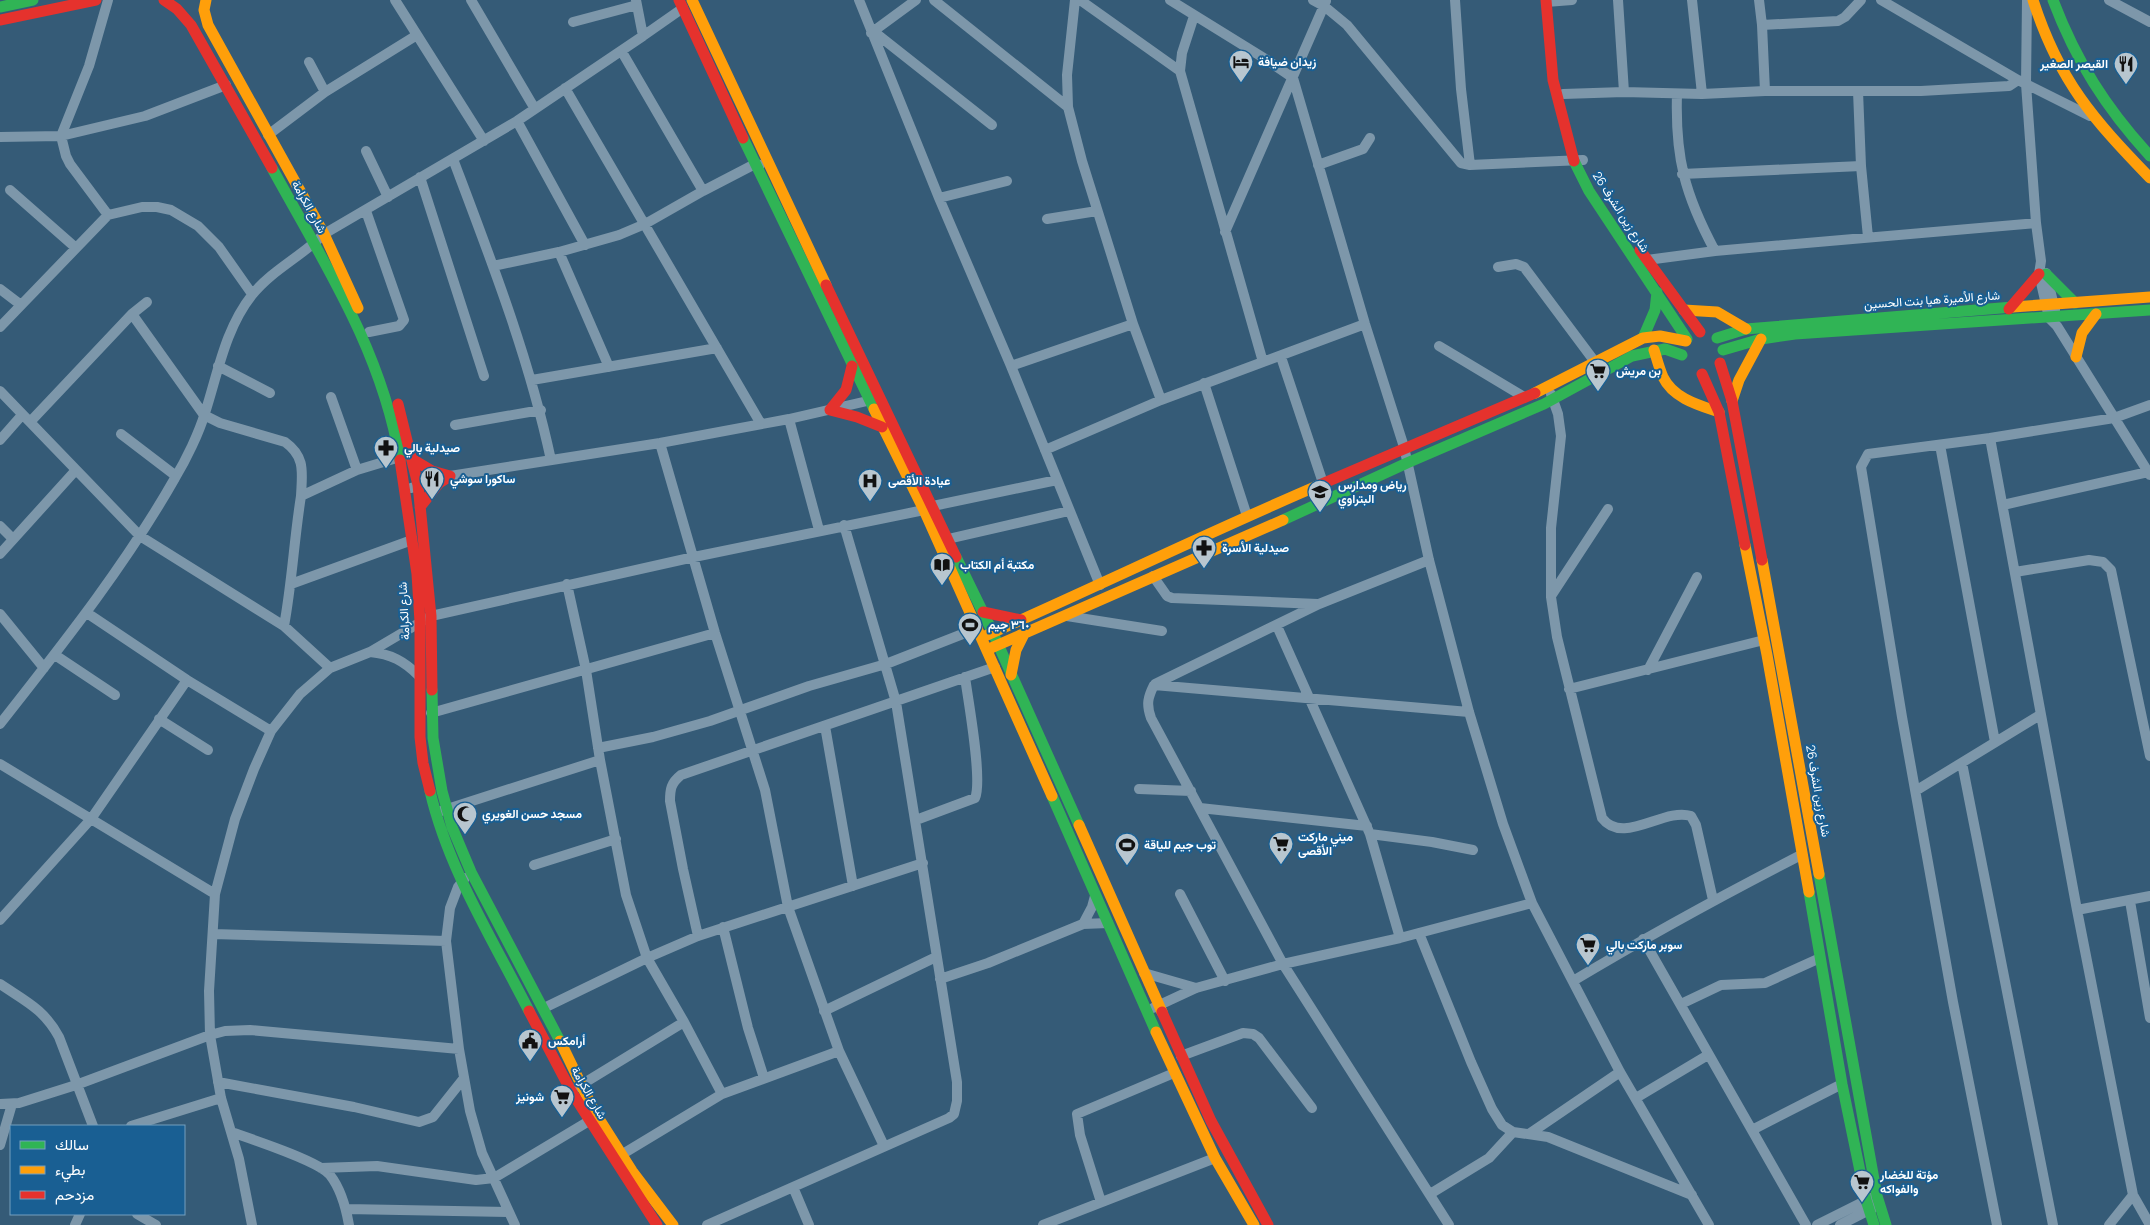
<svg xmlns="http://www.w3.org/2000/svg" width="2150" height="1225" font-family="Manrope,Vazirmatn,sans-serif">
<rect width="100%" height="100%" fill="#355b77"/>
<g fill="none" stroke-linecap="round" stroke-linejoin="round">
<path stroke="#7d97aa" stroke-width="10" d="M 395,0 L 484,141
M 471,0 L 535,109
M 636,0 L 643,36 L 683,8
M 859,0 L 939,198 L 1011,366 L 1133,324
M 934,0 L 1068,107
M 1075,0 L 1067,75 L 1068,107 L 1082,161 L 1133,324 L 1161,400 L 1365,324
M 1080,0 L 1180,71
M 1170,0 L 1267,60 L 1293,78 L 1365,324 L 1404,447 L 1429,560 L 1469,712 L 1503,824 L 1532,903 L 1620,1072 L 1709,1225
M 1313,0 L 1324,6 L 1347,25 L 1461,163 L 1470,165 L 1583,160
M 1455,0 L 1461,89 L 1470,165
M 1618,0 L 1624,92
M 1692,0 L 1702,94
M 1759,0 L 1762,25 L 1765,91
M 1881,0 L 2018,80 L 2090,116
M 2027,0 L 2026,84 L 2036,223 L 2041,261 L 2039,274 L 2049,318 L 2057,326 L 2150,475
M 2109,0 L 2150,22
M 1546,2 L 1572,0
M 1194,16 L 1182,53 L 1180,71 L 1263,362
M 573,22 L 637,5
M 1762,25 L 1838,21 L 1845,17 L 1861,0
M 873,31 L 992,125
M 871,33 L 916,0
M 622,52 L 703,191
M 309,62 L 325,92
M 565,88 L 761,424
M 1858,91 L 1861,166 L 1868,237
M 1563,94 L 1624,92 L 1702,94 L 1765,91 L 1921,91 L 2009,86 L 2018,80
M 1677,94 C 1675,158 1685,195 1715,251
M 517,121 L 585,245
M 268,135 L 325,92 L 417,35
M 0,137 L 61,136 L 145,116 L 226,85
M 366,151 L 388,197
M 453,159 C 490,257 529,357 551,460
M 1318,165 L 1363,149 L 1370,138
M 1682,174 L 1861,166
M 420,177 L 484,376
M 10,190 L 76,248
M 939,198 L 1007,181
M 366,211 L 404,320 L 399,326 L 369,332
M 108,215 L 70,164 L 66,156 L 61,136 L 89,66 L 108,0
M 1047,219 L 1097,211
M 1225,232 L 1326,1
M 559,252 L 609,367
M 1647,260 L 1715,251 L 2036,223
M 493,266 L 559,252 L 619,235 L 645,224 L 703,191 L 755,164 L 760,165
M 1498,267 L 1516,264 L 1524,267 L 1595,362
M 2046,273 L 2055,310
M 0,289 L 21,305
M 132,314 L 204,415 L 220,423 L 285,442 C 306,457 302,473 301,496
M 0,327 L 108,215 L 142,207 L 157,207 L 171,210 L 198,226 L 219,247 L 252,294
M 1439,346 L 1524,397
M 1281,357 L 1323,483
M 218,366 L 270,393
M 1011,366 L 1100,585
M 532,380 L 717,348
M 1204,383 L 1247,516
M 0,391 L 140,536 L 284,626
M 1551,394 L 1558,414 L 1561,436 L 1551,528 L 1551,597 L 1557,637 L 1602,818 C 1623,846 1664,807 1691,816 L 1696,825 L 1713,900
M 331,397 L 357,470
M 789,419 L 819,530
M 30,422 L 132,314 L 147,302
M 455,425 L 541,410
M 121,434 L 176,476
M 1990,438 L 2077,910 L 2133,1195 L 2150,1225
M 0,440 L 22,415
M 660,443 L 715,633 L 765,790 L 788,907 L 839,1051 L 884,1146
M 1940,445 L 1995,742
M 1045,450 L 1161,400
M 411,488 L 450,476 L 660,443 L 789,419 L 876,399
M 2003,505 L 2148,472
M 933,506 L 1057,480
M 0,526 L 13,539
M 948,539 L 1069,511
M 0,554 L 75,471
M 2015,572 L 2089,560 L 2103,562 L 2111,570 L 2150,756
M 1153,576 L 1167,596 L 1172,598 L 1318,604
M 291,584 L 412,540
M 567,584 L 586,670 L 600,760 L 626,895 L 647,958 L 684,1022 L 722,1094
M 1551,596 L 1608,509
M 87,613 L 187,680 L 271,731
M 0,614 L 44,668
M 1067,616 L 1162,631
M 1277,626 L 1370,834 L 1400,938
M 370,652 C 391,654 404,661 419,676
M 55,655 L 115,695
M 330,668 L 284,626 C 292,583 294,540 301,496 L 357,470 L 400,457
M 1648,670 L 1697,577
M 1155,684 L 1319,604 L 1429,560
M 1569,689 L 1764,640
M 431,713 L 715,633
M 159,719 L 208,750
M 0,724 C 62,645 125,566 175,478 C 186,460 199,433 205,413 C 218,373 225,329 252,295 C 272,270 302,256 324,234 L 517,121 L 643,36
M 825,726 L 853,886
M 598,748 L 653,737 L 710,721 L 809,686 L 886,664 L 978,628
M 1962,763 L 2053,1225
M 0,764 L 215,894
M 1139,789 L 1191,791
M 1917,790 L 2040,715
M 1200,808 L 1367,826
M 441,811 L 600,760
M 916,820 L 975,798 C 983,780 968,700 965,677
M 1370,834 L 1432,842 L 1473,850
M 534,865 L 616,839
M 465,878 L 458,887 L 450,908 L 446,941 L 459,1049 L 470,1111 L 482,1153 L 515,1225
M 1180,894 L 1225,981
M 2130,901 L 2150,1018
M 2077,910 L 2150,896
M 0,920 L 91,819 L 187,680
M 1083,924 L 1092,907 L 1095,896
M 723,927 L 748,1028 L 764,1078
M 1419,933 L 1471,1062 L 1492,1109 L 1502,1125 L 1513,1132 L 1548,1137 L 1692,1195
M 213,934 L 446,941
M 698,936 L 683,869 L 670,801 C 670,789 671,783 681,775 L 995,667
M 1643,939 L 1806,1225
M 1144,973 L 1196,988
M 940,979 L 988,963 L 1083,924 L 1108,923
M 1573,981 C 1648,936 1723,895 1801,855
M 0,984 C 25,1001 44,1009 59,1037 L 93,1126
M 1681,1004 L 1721,985 L 1765,983 L 1820,958
M 544,1008 L 647,958 L 698,936 L 923,863
M 1153,1008 L 1196,988 L 1283,964 L 1400,938 L 1532,903
M 824,1011 L 936,957
M 1181,1056 L 1243,1033 L 1253,1034 L 1259,1038 L 1312,1108
M 218,1082 L 354,1107 L 419,1122 L 433,1117 L 464,1078
M 576,1088 L 684,1022
M 1636,1098 L 1708,1055
M 0,1104 L 19,1103 L 76,1085 L 210,1035 L 225,1031 L 250,1030 L 459,1049
M 131,1126 L 221,1098
M 1752,1130 L 1842,1084
M 231,1132 C 251,1139 319,1161 330,1175 C 341,1189 346,1208 349,1225
M 1529,1134 L 1620,1072
M 0,1145 L 12,1104
M 621,1155 L 722,1094 L 839,1051
M 321,1168 L 377,1166 L 476,1180 L 494,1178 L 589,1121
M 793,1187 L 809,1225
M 1430,1194 L 1489,1158 L 1513,1132
M 1101,1202 L 1080,1135 L 1077,1114 L 1174,1073
M 346,1209 L 508,1212
M 137,1214 L 156,1225
M 75,1225 L 80,1214
M 252,1225 L 239,1159 L 221,1098 L 210,1035 L 209,991 L 215,894 L 235,819 L 254,769 L 271,731 L 300,694 L 330,668 L 370,652 L 431,616 L 694,557 L 924,510
M 707,1225 L 949,1118 L 954,1114 L 957,1101 L 957,1082 L 896,702 L 844,525
M 1043,1225 L 1215,1158
M 1449,1225 L 1283,964 L 1151,718 C 1146,704 1148,697 1154,685 L 1469,712
M 1817,1225 L 1871,1198
M 1840,1225 L 1875,1207
M 1997,1225 L 1953,1002 L 1902,717 L 1861,467 L 1868,454 L 1990,438 L 2114,418 L 2150,405
M 2109,1225 L 2133,1195"/>
<path stroke="#30b455" stroke-width="11" d="M 2053,0 C 2076,61 2106,108 2150,156
M 0,7 L 33,0
M 743,138 L 874,409
M 1574,161 L 1589,191 L 1687,339
M 272,168 C 324,263 382,351 400,460
M 2046,274 L 2075,303
M 1643,338 L 1655,310 L 1657,292
M 1717,338 L 1746,329 L 2013,307
M 1723,350 L 1761,339 L 1795,334 L 2150,310
M 1283,520 L 1407,463 L 1544,404 L 1632,356 L 1665,349 L 1682,355
M 956,557 L 993,633 L 1079,825
M 432,690 L 433,738 L 442,791 L 452,827 L 471,872 L 560,1041
M 430,791 C 448,869 493,940 529,1011
M 1052,796 L 1156,1032
M 1819,874 L 1877,1196 L 1886,1225
M 1809,892 L 1842,1084 L 1866,1200 L 1874,1225"/>
<path stroke="#ff9f0a" stroke-width="11" d="M 206,0 L 204,10 L 208,25 L 324,234 L 358,308
M 692,0 L 826,285
M 2033,0 C 2059,81 2093,119 2150,178
M 2013,307 L 2150,297
M 1684,310 L 1717,312 L 1746,329
M 1654,350 C 1657,359 1659,368 1663,377 C 1673,398 1698,405 1719,412
M 2076,357 L 2082,333 L 2096,314
M 1535,393 L 1643,338 L 1660,336 L 1686,341
M 1732,401 L 1739,380 L 1761,339
M 874,409 L 924,510 L 1052,796
M 1745,545 L 1767,655 L 1809,892
M 1762,560 L 1819,874
M 985,636 C 1096,587 1205,534 1317,486
M 991,648 L 1283,520
M 1011,675 L 1016,650 L 1024,634
M 1079,825 L 1162,1012
M 1156,1032 L 1215,1158 L 1254,1225
M 560,1041 L 594,1111 L 632,1171 L 673,1225"/>
<path stroke="#e5322d" stroke-width="11" d="M 164,0 L 177,9 L 191,25 L 272,168
M 679,0 L 743,138
M 1546,0 L 1553,80 L 1574,161
M 0,20 L 96,0
M 1640,250 L 1700,332
M 826,285 L 956,557
M 2009,309 L 2039,274
M 1720,363 L 1732,401 L 1762,560
M 852,366 L 846,390 L 830,410 L 857,417 L 882,427
M 1702,374 L 1719,412 L 1745,545
M 398,404 L 418,485 L 431,616 L 432,690
M 412,459 L 432,471 L 450,476
M 400,460 L 417,574 L 420,622 L 420,737 L 423,763 L 430,791
M 1317,486 L 1535,393
M 420,507 L 439,483 L 450,476
M 983,612 L 1021,620
M 529,1011 L 571,1091 L 657,1225
M 1162,1012 L 1211,1121 L 1268,1225"/>
</g>
<defs>
<symbol id="hotel-pin" viewBox="-11 -11 22 30"><path d="M0 17L-7.5 6A9.5 9.5 0 1 1 7.5 6Z" fill="#b8c6cf" stroke="#195f93"/><path d="M-6-4.5h1.5V1H6V5H4.5V3h-9V5H-6ZM-4 0a1.8 1.8 0 1 1 3.6 0ZM.5 0V-2.5h3Q6-2.5 6 0Z" fill="#111"/></symbol>
<symbol id="restaurant-pin" viewBox="-11 -11 22 30"><path d="M0 17L-7.5 6A9.5 9.5 0 1 1 7.5 6Z" fill="#b8c6cf" stroke="#195f93"/><path d="M-5-6h1v4h1v-4h1v4h1v-4h1v5L-1.5 .5V6h-2V.5L-5-1ZM5-6V6H3V1.5H1.5Q1.5-4 5-6Z" fill="#111"/></symbol>
<symbol id="supermarket-pin" viewBox="-11 -11 22 30"><path d="M0 17L-7.5 6A9.5 9.5 0 1 1 7.5 6Z" fill="#b8c6cf" stroke="#195f93"/><path d="M-6-5.5h2.5l.6 2H6L4.5 2H-2.5L-4.4-4H-6ZM-1.5 3.2a1.3 1.3 0 1 0 .1 0ZM3 3.2a1.3 1.3 0 1 0 .1 0Z" fill="#111"/></symbol>
<symbol id="pharmacy-pin" viewBox="-11 -11 22 30"><path d="M0 17L-7.5 6A9.5 9.5 0 1 1 7.5 6Z" fill="#b8c6cf" stroke="#195f93"/><path d="M-2-6h4v4h4v4h-4v4h-4v-4h-4v-4h4Z" fill="#111"/></symbol>
<symbol id="hospital-pin" viewBox="-11 -11 22 30"><path d="M0 17L-7.5 6A9.5 9.5 0 1 1 7.5 6Z" fill="#b8c6cf" stroke="#195f93"/><path d="M-5-5h3v3.5h4V-5h3V5h-3V1.5h-4V5h-3Z" fill="#111"/></symbol>
<symbol id="school-pin" viewBox="-11 -11 22 30"><path d="M0 17L-7.5 6A9.5 9.5 0 1 1 7.5 6Z" fill="#b8c6cf" stroke="#195f93"/><path d="M0-5L7-2L0 1L-7-2ZM-4 1L0 2.5L4 1V4Q0 6-4 4Z" fill="#111"/></symbol>
<symbol id="library-pin" viewBox="-11 -11 22 30"><path d="M0 17L-7.5 6A9.5 9.5 0 1 1 7.5 6Z" fill="#b8c6cf" stroke="#195f93"/><path d="M-6-4Q-3-5.5-.7-3.5V5Q-3 3-6 4ZM6-4Q3-5.5 .7-3.5V5Q3 3 6 4Z" fill="#111"/></symbol>
<symbol id="stadium-pin" viewBox="-11 -11 22 30"><path d="M0 17L-7.5 6A9.5 9.5 0 1 1 7.5 6Z" fill="#b8c6cf" stroke="#195f93"/><path d="M0-5a6.5 5 0 1 0 0 10a6.5 5 0 1 0 0-10ZM-3.5-1.8h7v3.6h-7Z" fill="#111"/></symbol>
<symbol id="mosque-pin" viewBox="-11 -11 22 30"><path d="M0 17L-7.5 6A9.5 9.5 0 1 1 7.5 6Z" fill="#b8c6cf" stroke="#195f93"/><path d="M3.5-4.9A6 6 0 1 0 3.5 4.9A5 5 0 1 1 3.5-4.9Z" fill="#111"/></symbol>
<symbol id="civic-pin" viewBox="-11 -11 22 30"><path d="M0 17L-7.5 6A9.5 9.5 0 1 1 7.5 6Z" fill="#b8c6cf" stroke="#195f93"/><path d="M-.6-6.5H3V-4.5H.6V-3L4-1V1h2V6H-6V1h2V-1L-.6-3ZM-1.2 2.5V6h2.4V2.5Z" fill="#111"/></symbol>
</defs>
<g fill-rule="evenodd">
<use href="#hotel-pin" x="1227" y="48" width="28" height="38"/>
<use href="#restaurant-pin" x="2112" y="50" width="28" height="38"/>
<use href="#supermarket-pin" x="1584" y="357" width="28" height="38"/>
<use href="#pharmacy-pin" x="372" y="434" width="28" height="38"/>
<use href="#restaurant-pin" x="418" y="465" width="28" height="38"/>
<use href="#hospital-pin" x="856" y="467" width="28" height="38"/>
<use href="#school-pin" x="1306" y="478" width="28" height="38"/>
<use href="#pharmacy-pin" x="1190" y="534" width="28" height="38"/>
<use href="#library-pin" x="928" y="551" width="28" height="38"/>
<use href="#stadium-pin" x="956" y="611" width="28" height="38"/>
<use href="#mosque-pin" x="451" y="800" width="28" height="38"/>
<use href="#supermarket-pin" x="1267" y="830" width="28" height="38"/>
<use href="#stadium-pin" x="1113" y="831" width="28" height="38"/>
<use href="#supermarket-pin" x="1574" y="931" width="28" height="38"/>
<use href="#civic-pin" x="516" y="1027" width="28" height="38"/>
<use href="#supermarket-pin" x="548" y="1083" width="28" height="38"/>
<use href="#supermarket-pin" x="1848" y="1168" width="28" height="38"/>
</g>
<g text-anchor="middle" stroke-width="4" stroke-linejoin="round" paint-order="stroke">
<g font-size="12" font-weight="bold" fill="#fff" stroke="#195f93" text-anchor="start">
<text x="1258" y="66">زيدان ضيافة</text>
<text x="2108" y="68" text-anchor="end">القيصر الصغير</text>
<text x="1616" y="375">بن مريش</text>
<text x="404" y="452">صيدلية بالي</text>
<text x="450" y="483">ساكورا سوشي</text>
<text x="888" y="485">عيادة الأقصى</text>
<text x="1338" y="489">رياض ومدارس<tspan x="1338" dy="14">البتراوي</tspan></text>
<text x="1222" y="552">صيدلية الأسرة</text>
<text x="960" y="569">مكتبة أم الكتاب</text>
<text x="988" y="629">٣٦٠ جيم</text>
<text x="482" y="818">مسجد حسن الغويري</text>
<text x="1298" y="841">ميني ماركت<tspan x="1298" dy="14">الأقصى</tspan></text>
<text x="1144" y="849">توب جيم للياقة</text>
<text x="1606" y="949">سوبر ماركت بالي</text>
<text x="548" y="1045">أرامكس</text>
<text x="544" y="1101" text-anchor="end">شونيز</text>
<text x="1880" y="1179">مؤتة للخضار<tspan x="1880" dy="14">والفواكه</tspan></text>
</g>
<g font-size="12" fill="#fff" stroke="#195f93">
<text transform="translate(309 207) rotate(61)" y="4">شارع الكرامة</text>
<text transform="translate(1621 212) rotate(57)" y="4">شارع زين الشرف 26</text>
<text transform="translate(1932 300) rotate(-4)" y="4">شارع الأميرة هيا بنت الحسين</text>
<text transform="translate(404 611) rotate(-93)" y="4">شارع الكرامة</text>
<text transform="translate(1818 791) rotate(80)" y="4">شارع زين الشرف 26</text>
<text transform="translate(589 1093) rotate(60)" y="4">شارع الكرامة</text>
</g>
</g>
<rect x="10" y="1125" width="175" height="90" fill="#195f93" stroke="#759fbe"/>
<rect x="20" y="1141" width="25" height="8" fill="#30b455" stroke="#759fbe"/>
<text x="55" y="1150" font-size="15" fill="#ffffff">سالك</text>
<rect x="20" y="1166" width="25" height="8" fill="#ff9f0a" stroke="#759fbe"/>
<text x="55" y="1175" font-size="15" fill="#ffffff">بطيء</text>
<rect x="20" y="1191" width="25" height="8" fill="#e5322d" stroke="#759fbe"/>
<text x="55" y="1200" font-size="15" fill="#ffffff">مزدحم</text>
</svg>
